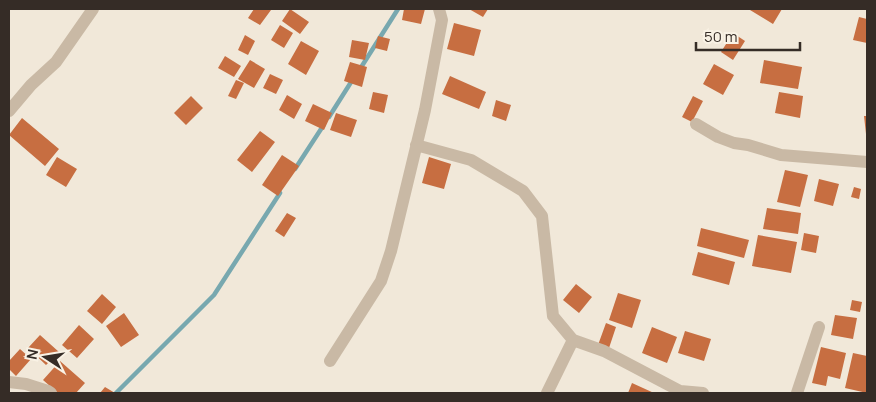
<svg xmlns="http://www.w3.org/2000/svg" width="876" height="402" font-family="Manrope,sans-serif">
<rect width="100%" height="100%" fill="#f1e8d9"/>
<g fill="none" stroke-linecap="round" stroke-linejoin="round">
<path stroke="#78a8af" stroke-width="4.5" d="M 360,69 L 398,9
M 329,117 L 353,79
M 295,169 L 323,126
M 116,393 L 214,295 L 280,193"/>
</g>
<path fill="#c76e41" d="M 254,9 L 271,10 L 260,25 L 248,18 Z
M 290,9 L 309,22 L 300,34 L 282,21 Z
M 404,9 L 425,9 L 421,24 L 402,20 Z
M 469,9 L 488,9 L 483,17 Z
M 751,9 L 782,9 L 773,24 L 750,10 Z
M 859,17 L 867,19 L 867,43 L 853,40 Z
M 454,23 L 481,30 L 474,56 L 447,49 Z
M 280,25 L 293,33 L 284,48 L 271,40 Z
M 733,33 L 745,41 L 733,60 L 721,52 Z
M 245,35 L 255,41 L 248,55 L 238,50 Z
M 378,36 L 390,39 L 387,51 L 375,48 Z
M 352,40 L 369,43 L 365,60 L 349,57 Z
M 301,41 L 319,51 L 306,75 L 288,64 Z
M 225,56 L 241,66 L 234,77 L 218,68 Z
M 250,60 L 265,69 L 254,88 L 238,79 Z
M 764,60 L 802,67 L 798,89 L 760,83 Z
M 350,62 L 367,67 L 362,87 L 344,81 Z
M 714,64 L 734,75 L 723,95 L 703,84 Z
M 270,74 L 283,80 L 276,94 L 263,88 Z
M 450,76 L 486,92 L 479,109 L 442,94 Z
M 236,80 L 244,83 L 236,99 L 228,96 Z
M 373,92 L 388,95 L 384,113 L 369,109 Z
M 779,92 L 803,96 L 800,118 L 775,113 Z
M 287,95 L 302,104 L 294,119 L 279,110 Z
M 191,96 L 203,108 L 186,125 L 174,113 Z
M 693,96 L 703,101 L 692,122 L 682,117 Z
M 496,100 L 511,105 L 506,121 L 492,116 Z
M 313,104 L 332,113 L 324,130 L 305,121 Z
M 336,113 L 357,120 L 351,137 L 330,130 Z
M 864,116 L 867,116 L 867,134 L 866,134 Z
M 22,118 L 59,149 L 45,166 L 9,135 Z
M 260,131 L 275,142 L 252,172 L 237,160 Z
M 282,155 L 299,166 L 278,196 L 262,185 Z
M 57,157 L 77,169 L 66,187 L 46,175 Z
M 429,157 L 451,164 L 444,189 L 422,183 Z
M 785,170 L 808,175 L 800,207 L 777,202 Z
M 819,179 L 839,184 L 833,206 L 814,201 Z
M 854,187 L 861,189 L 859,199 L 851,197 Z
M 767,208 L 801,213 L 798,234 L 763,229 Z
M 287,213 L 296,218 L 284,237 L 275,231 Z
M 701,228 L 749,240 L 744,258 L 697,246 Z
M 804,233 L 819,236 L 816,253 L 801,250 Z
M 758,235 L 797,242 L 791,273 L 752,266 Z
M 698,252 L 735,262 L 729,285 L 692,275 Z
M 576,284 L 592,297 L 579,313 L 563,300 Z
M 618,293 L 641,300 L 632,328 L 609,320 Z
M 102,294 L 116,307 L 102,324 L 87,311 Z
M 852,300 L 862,302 L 860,312 L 850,310 Z
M 124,313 L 139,335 L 121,347 L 106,326 Z
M 835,315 L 857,318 L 853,339 L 831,335 Z
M 606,323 L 616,327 L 609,348 L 598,345 Z
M 79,325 L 94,339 L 77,358 L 62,345 Z
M 652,327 L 677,337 L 667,363 L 642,353 Z
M 685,331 L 711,339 L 704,361 L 678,353 Z
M 40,335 L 59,352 L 46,365 L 28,348 Z
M 821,347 L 846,353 L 840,379 L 828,376 L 826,386 L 812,383 Z
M 20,349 L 31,359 L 16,376 L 9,369 L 9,361 Z
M 853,353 L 867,356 L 867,393 L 845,388 Z
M 60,361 L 85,383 L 76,393 L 58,393 L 43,380 Z
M 632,383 L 654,393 L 628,393 Z
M 105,387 L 115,393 L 100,393 Z"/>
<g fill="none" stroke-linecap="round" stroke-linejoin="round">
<path stroke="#c9b9a5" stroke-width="12" d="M 9,111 L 31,85 L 56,62 L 93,9
M 696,124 L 718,137 L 734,143 L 748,145 L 781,155 L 867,162
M 416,145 L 471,160 L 523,191 L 542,216 L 553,316 L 573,340 L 604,351 L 680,391 L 703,393
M 330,361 L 381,281 L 391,251 L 425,110 L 442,20 L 439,9
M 9,382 L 26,384 L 48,391 L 51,393
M 547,393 L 573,340
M 797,393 L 819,327"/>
</g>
<rect width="876" height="402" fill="none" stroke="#352c26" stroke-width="20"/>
<g transform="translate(45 357) rotate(282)" stroke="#f9f2e5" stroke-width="4" paint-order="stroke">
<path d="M0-4L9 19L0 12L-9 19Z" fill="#352c26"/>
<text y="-8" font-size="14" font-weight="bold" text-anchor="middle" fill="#352c26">N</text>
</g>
<path d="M696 42v8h104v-8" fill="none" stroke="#352c26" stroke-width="2.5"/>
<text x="704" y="42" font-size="15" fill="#352c26" stroke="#f9f2e5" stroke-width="4" paint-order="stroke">50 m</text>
</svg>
